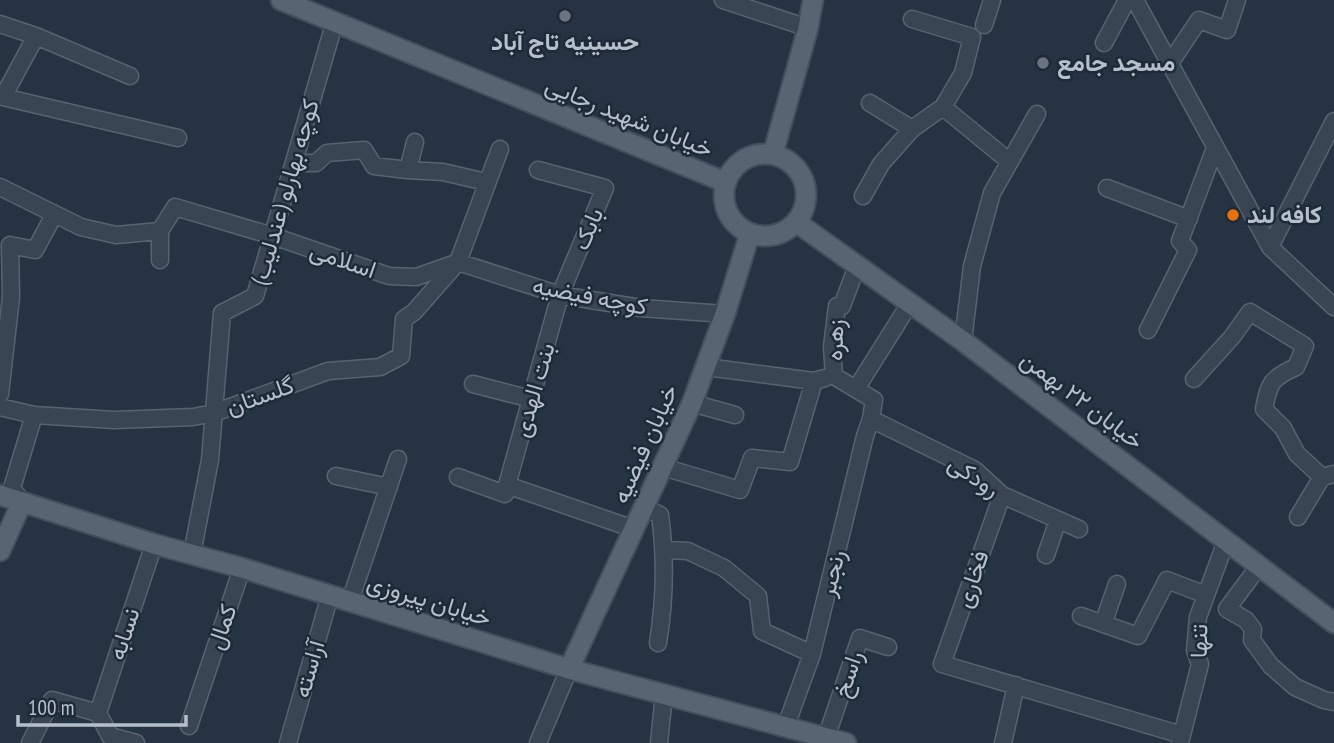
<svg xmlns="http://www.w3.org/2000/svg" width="1334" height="743" font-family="'PT Sans Narrow',Vazirmatn,sans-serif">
<rect width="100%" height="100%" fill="#253343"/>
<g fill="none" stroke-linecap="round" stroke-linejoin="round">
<defs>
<path id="minor" d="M 723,0 L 808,28
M 1135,0 L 1270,247 L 1334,307
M 912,19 L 972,37 L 963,73 L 943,107
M 0,24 L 36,36 L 130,76
M 984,25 L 992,0
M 36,36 L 3,97 L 178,138
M 1104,43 L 1127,0
M 1170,63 L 1199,20 L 1227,30 L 1237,0
M 870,103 L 912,129
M 415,142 L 408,170 L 443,172 L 486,182
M 294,163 L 316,163 L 327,153 L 364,150 L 374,166 L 408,170
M 0,187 L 81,227 L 116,235 L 160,231 L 160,260
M 1107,188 L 1189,219
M 863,196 L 881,164 L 912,129 L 943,107 L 1010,162
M 160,231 L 175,207 L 273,236 L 389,276 L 416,277 L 456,263
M 1270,247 L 1334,121
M 458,262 L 560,295 L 641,308 L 725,314
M 1148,330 L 1188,250 L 1180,241 L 1215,148
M 963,341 L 972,266 L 992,193 L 1037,114
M 706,367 L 814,381 L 825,378
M 834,376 L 832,347 L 837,306 L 842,306 L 857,266
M 1194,379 L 1232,337 L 1250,312 L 1305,346 L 1296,367 C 1271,378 1269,383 1264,409 L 1283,428 L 1297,454 L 1322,477
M 473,384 L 531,399
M 856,389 L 910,303
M 0,394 L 11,297 L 10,245 L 35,250 L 54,215
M 692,403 L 735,415
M 0,407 L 34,415 L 114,420 L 193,417 L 214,413 L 328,371 L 380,367 L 401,356 L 404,319 L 414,312 L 458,262 L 500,149
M 871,419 L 975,470 L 1002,495 L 1079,529
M 663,467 L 740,490 L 752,458 L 790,462 L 814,381
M 336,476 L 389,487
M 458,477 L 505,494 L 507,485 L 634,529
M 507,485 L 560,295 L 605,188 L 538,170
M 1002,495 L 942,664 L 1182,735
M 22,502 L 12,488 L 34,415
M 644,507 L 660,515 C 666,559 665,599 658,643
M 1298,517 L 1322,477 L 1334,474
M 665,550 L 688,551 L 724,568 L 758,596 L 762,631 L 812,654
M 192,554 L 210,460 L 222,313 L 255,296 L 335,21
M 1046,555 L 1058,520
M 1259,566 L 1227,609 L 1246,620 L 1253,629 L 1252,640 L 1271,666 L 1295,687 L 1324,700 L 1334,702
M 350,601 L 398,459
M 1081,616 L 1138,636 L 1167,580 L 1206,595
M 1103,624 L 1117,584
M 98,713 L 110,736 L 136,743
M 189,726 L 242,568
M 786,726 L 812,654 L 865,436 L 871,419 L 874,400 L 834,376
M 826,738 L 860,638 L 888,647
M 30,743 L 52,700 L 98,713 L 154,544
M 288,743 L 330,595
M 538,743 L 569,669
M 659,743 L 664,694
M 1003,743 L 1016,685
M 1180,743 L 1200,664 L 1195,650 L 1198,617 L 1226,541"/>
<path id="major" d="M 281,0 L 725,182
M724 195a41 41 0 1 1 82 0a41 41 0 1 1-82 0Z
M 773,154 L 808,28 L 813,0
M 796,222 L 963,341 L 1334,623
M 0,495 L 154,544 L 242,568 L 569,669 L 846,743
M 0,551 L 22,502
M 569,669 L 692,403 L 725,314 L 750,233"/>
</defs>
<use href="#minor" stroke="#57636f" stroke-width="19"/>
<use href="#major" stroke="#434e5b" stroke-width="23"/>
<use href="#minor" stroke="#394552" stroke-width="16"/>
<use href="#major" stroke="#576472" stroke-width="19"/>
</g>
<g fill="#6b7280" stroke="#1e2a37" stroke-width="2.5">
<circle cx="565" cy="16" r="7"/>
<circle cx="1043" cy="63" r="7"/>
</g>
<circle fill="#e8710a" stroke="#1e2a37" stroke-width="2.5" cx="1233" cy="215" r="7"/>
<g text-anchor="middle" stroke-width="5" stroke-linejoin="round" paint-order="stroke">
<g font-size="24" font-weight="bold" fill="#b6c0cc" stroke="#1e2a37" text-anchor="start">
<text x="565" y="50" text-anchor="middle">حسینیه تاج آباد</text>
<text x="1057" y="71">مسجد جامع</text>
<text x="1247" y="223">كافه لند</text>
</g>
<g font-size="24" fill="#b6c0cc" stroke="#1e2a37">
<text transform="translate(629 117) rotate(22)" y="8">خیابان شهید رجایی</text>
<text transform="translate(285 192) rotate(-74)" y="8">کوچه بهارلو (عندلیب)</text>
<text transform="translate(588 229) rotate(-67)" y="8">بابک</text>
<text transform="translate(343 260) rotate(19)" y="8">اسلامی</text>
<text transform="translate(590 296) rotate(11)" y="8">کوچه فیضیه</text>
<text transform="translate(835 340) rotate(-87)" y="8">زهره</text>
<text transform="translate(534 390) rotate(-74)" y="8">بنت الهدی</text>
<text transform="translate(260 396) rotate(-20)" y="8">گلستان</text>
<text transform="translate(1082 400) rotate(37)" y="8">خیابان ۲۲ بهمن</text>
<text transform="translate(645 444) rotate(-66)" y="8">خیابان فیضیه</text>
<text transform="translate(974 476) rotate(34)" y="8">رودکی</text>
<text transform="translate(832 573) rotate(-76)" y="8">رنجبر</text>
<text transform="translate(972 579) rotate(-71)" y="8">فخاری</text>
<text transform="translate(429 600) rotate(17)" y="8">خیابان پیروزی</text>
<text transform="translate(222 627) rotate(-71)" y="8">کمال</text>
<text transform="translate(124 634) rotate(-72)" y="8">نسابه</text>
<text transform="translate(1199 641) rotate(-89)" y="8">تنها</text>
<text transform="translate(309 669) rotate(-74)" y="8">آراسته</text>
<text transform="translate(848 674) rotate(-71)" y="8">راسخ</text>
</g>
</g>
<path d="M18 715v10h168v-10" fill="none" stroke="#b6c0cc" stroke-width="3.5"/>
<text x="28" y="715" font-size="21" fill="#b6c0cc" stroke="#1e2a37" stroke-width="5" paint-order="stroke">100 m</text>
</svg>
